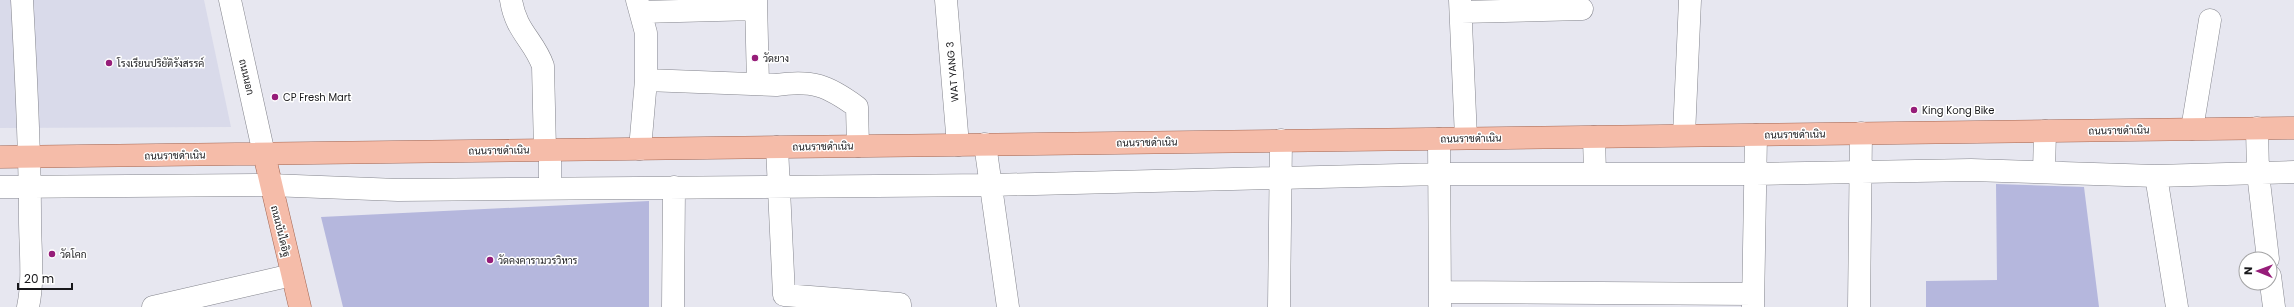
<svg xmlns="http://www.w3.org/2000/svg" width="2294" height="307" font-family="Poppins,Sarabun,sans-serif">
<rect width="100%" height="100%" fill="#e7e7f0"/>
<path fill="#d9daea" d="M 0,0 L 204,0 L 231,127 L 0,128 Z"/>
<path fill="#b5b7dd" d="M 1996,184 L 2084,187 L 2099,307 L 1926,307 L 1926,281 L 1997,280 Z
M 649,201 L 649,307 L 343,307 L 321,217 Z"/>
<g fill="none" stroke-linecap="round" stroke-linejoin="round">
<defs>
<path id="minor" d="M 22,0 C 26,73 30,146 30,219 C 30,248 34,279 28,307
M 230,0 L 264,154
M 511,0 C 516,32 534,40 543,66 L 545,150
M 637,0 L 646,33 L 646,80 L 640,149
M 756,0 L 758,84
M 946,0 L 958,145
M 1460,0 L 1466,138
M 641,12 L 756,9
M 1461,12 L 1582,9
M 646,80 L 776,85 C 813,80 827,85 857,107 L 858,146
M 2257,128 L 2258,173 L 2268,259
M 2192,129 L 2210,20
M 1684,135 L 1690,0
M 1594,137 L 1595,174
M 1439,139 L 1440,307
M 985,144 L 1008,307
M 777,147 L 784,295 L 900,304 L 900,307
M 2044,172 L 2045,131
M 2156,176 L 2177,307
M 0,187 L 270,185 L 398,190 L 991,185 L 1440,174 L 1756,174 L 1971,170 L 2156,176 L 2294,172
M 550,188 L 550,150
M 2270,276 L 2274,307
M 1440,292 L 1753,294
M 153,307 L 292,275
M 673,307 L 674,187
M 1279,307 L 1281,140
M 1753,307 L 1756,135
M 1859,307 L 1861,133"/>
<path id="major" d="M 264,154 L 300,307
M 0,157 L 2294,128"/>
</defs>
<use href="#minor" stroke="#84858d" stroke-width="23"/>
<use href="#major" stroke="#a36652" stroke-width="23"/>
<use href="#minor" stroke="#fff" stroke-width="22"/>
<use href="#major" stroke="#f5bca9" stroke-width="22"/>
</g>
<g fill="#961d79" stroke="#fff" stroke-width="1.5">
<circle cx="755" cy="58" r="4"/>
<circle cx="109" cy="63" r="4"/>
<circle cx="275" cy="97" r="4"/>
<circle cx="1914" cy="110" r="4"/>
<circle cx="52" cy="254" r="4"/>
<circle cx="490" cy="260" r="4"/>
</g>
<g text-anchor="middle" stroke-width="3" stroke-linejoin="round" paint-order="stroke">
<g font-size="10" fill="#18181b" stroke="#fff" text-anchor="start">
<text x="763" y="62">วัดยาง</text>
<text x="117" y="67">โรงเรียนปริยัติรังสรรค์</text>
<text x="283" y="101">CP Fresh Mart</text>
<text x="1922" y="114">King Kong Bike</text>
<text x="60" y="258">วัดโคก</text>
<text x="498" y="264">วัดคงคารามวรวิหาร</text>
</g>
<g font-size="10" fill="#18181b" stroke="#fff">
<text transform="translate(952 72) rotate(-95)" y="4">WAT YANG 3</text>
<text transform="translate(247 77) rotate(77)" y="4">ถนนนอก</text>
<text transform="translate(2119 130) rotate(-1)" y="4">ถนนราชดำเนิน</text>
<text transform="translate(1795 134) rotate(-1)" y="4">ถนนราชดำเนิน</text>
<text transform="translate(1471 138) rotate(-1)" y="4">ถนนราชดำเนิน</text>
<text transform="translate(1147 142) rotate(-1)" y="4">ถนนราชดำเนิน</text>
<text transform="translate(823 146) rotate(-1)" y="4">ถนนราชดำเนิน</text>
<text transform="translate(499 150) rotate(-1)" y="4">ถนนราชดำเนิน</text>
<text transform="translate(175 155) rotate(-1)" y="4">ถนนราชดำเนิน</text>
<text transform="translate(281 231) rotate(76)" y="4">ถนนบันไดอิฐ</text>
</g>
</g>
<g transform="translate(2258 271) rotate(271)"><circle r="19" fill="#ffffff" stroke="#a3a3a4"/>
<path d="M0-3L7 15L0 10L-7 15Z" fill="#961d79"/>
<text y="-6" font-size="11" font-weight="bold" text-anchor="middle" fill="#18181b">N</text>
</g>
<path d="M18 283v6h54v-6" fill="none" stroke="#18181b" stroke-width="2"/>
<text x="24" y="283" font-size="12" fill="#18181b" stroke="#ffffff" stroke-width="3" paint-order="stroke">20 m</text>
</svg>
